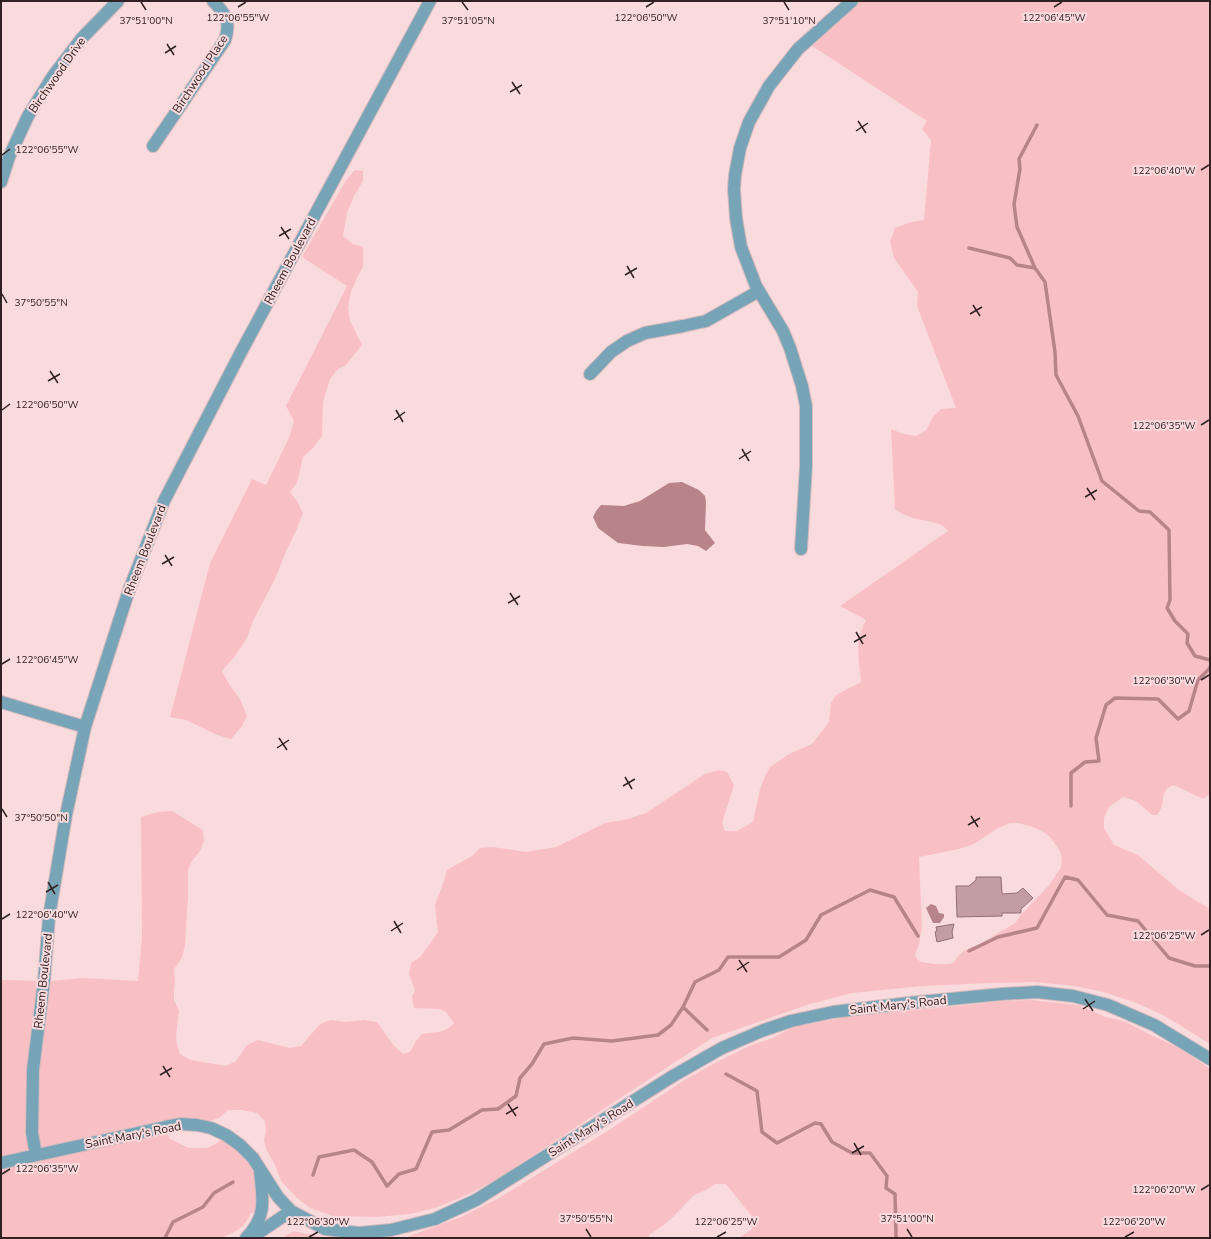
<svg xmlns="http://www.w3.org/2000/svg" width="1211" height="1239" font-family="'Nunito Sans',sans-serif">
<rect width="100%" height="100%" fill="#fadbdd"/>
<path fill="#f8c0c5" fill-rule="evenodd" d="M 852,1 L 1210,1 L 1210,794 L 1203,799 L 1174,785 C 1162,789 1164,796 1162,806 C 1161,809 1159,812 1157,815 L 1152,815 L 1136,801 L 1123,797 L 1109,807 L 1104,818 L 1104,828 L 1114,845 L 1138,855 L 1179,890 L 1210,909 L 1210,1044 L 1165,1016 L 1134,1002 L 1100,991 L 1073,986 L 1035,982 L 990,983 L 924,986 L 852,993 L 810,1004 L 712,1038 L 497,1179 L 467,1195 L 435,1208 L 410,1214 L 377,1217 L 333,1216 L 310,1208 L 297,1198 L 281,1181 L 275,1165 L 266,1149 L 264,1140 L 266,1131 L 265,1121 L 257,1113 L 242,1110 L 228,1110 L 219,1118 L 210,1121 L 206,1127 L 165,1127 L 170,1139 L 189,1148 L 207,1148 L 217,1143 L 226,1135 L 253,1158 L 262,1211 L 251,1213 C 244,1228 236,1233 220,1238 L 1,1238 L 1,980 L 51,981 L 83,978 L 138,981 L 142,938 L 141,817 L 157,812 L 172,811 L 203,830 L 204,841 L 200,851 L 192,861 L 188,870 L 188,897 L 185,945 L 182,958 L 174,969 L 175,982 L 174,990 L 174,1000 L 179,1011 L 176,1035 L 177,1045 L 180,1054 L 191,1060 L 226,1066 L 236,1061 L 247,1045 L 258,1040 L 290,1048 L 301,1046 L 320,1024 L 331,1020 L 346,1022 L 364,1020 L 377,1022 C 386,1034 390,1043 403,1054 L 410,1052 L 416,1041 L 422,1034 C 434,1032 447,1033 454,1023 L 446,1012 L 439,1009 L 414,1008 L 412,997 L 415,990 L 409,974 L 411,963 L 420,957 L 427,948 L 438,932 L 435,905 L 444,881 L 447,870 L 472,856 L 480,848 L 493,847 L 526,852 L 556,847 L 605,823 L 628,819 L 646,813 L 705,774 L 719,770 L 727,772 L 734,785 L 722,823 L 725,831 L 737,831 L 753,822 L 760,789 L 765,776 L 770,767 L 789,754 L 812,744 L 829,722 L 831,703 L 836,695 L 861,682 C 859,659 854,642 866,620 L 840,606 L 948,531 C 942,521 923,521 913,518 C 907,516 901,513 895,510 L 891,429 L 903,434 L 916,436 L 926,430 L 933,417 L 941,409 L 956,408 L 917,306 L 918,292 L 894,258 L 890,242 L 895,228 L 911,222 L 924,220 L 931,140 L 922,129 L 927,121 L 806,42 ZM 1010,823 L 1017,823 L 1030,826 L 1042,831 L 1050,837 L 1060,851 L 1062,859 L 1061,867 L 1050,884 L 1020,916 L 1015,923 L 980,944 L 965,950 L 959,955 L 953,963 L 949,964 L 935,964 L 921,962 L 917,959 L 915,955 L 919,944 L 922,928 L 919,857 L 959,849 L 974,844 L 998,828 Z
M 355,170 L 363,171 L 363,181 L 354,196 L 347,213 L 343,236 L 353,244 L 363,247 L 363,267 L 357,278 L 351,292 L 348,307 L 350,321 L 362,345 L 346,365 L 338,369 L 330,379 L 323,402 L 322,436 L 313,448 L 303,457 L 297,483 L 290,492 L 297,501 L 303,513 L 296,531 L 287,549 L 275,579 L 253,621 L 247,638 L 235,656 L 222,671 L 229,684 L 240,699 L 247,716 L 242,726 L 231,739 L 217,735 L 186,720 L 170,717 L 210,563 L 252,479 L 266,485 L 289,438 L 294,421 L 286,406 L 347,286 L 302,257 L 346,180 Z
M 1031,1000 L 1078,1005 L 1106,1017 L 1124,1021 L 1153,1036 L 1181,1049 L 1210,1069 L 1210,1238 L 739,1238 L 752,1229 L 754,1219 L 726,1184 L 715,1184 L 704,1191 L 694,1195 L 676,1214 L 664,1225 L 649,1235 L 650,1238 L 551,1238 L 550,1236 L 548,1238 L 404,1238 L 461,1217 L 499,1198 L 609,1130 L 686,1079 L 715,1063 L 749,1046 L 770,1039 L 794,1027 L 847,1017 L 883,1013 L 968,1005 L 1003,1001 Z
M 294,1231 L 326,1238 L 281,1238 Z"/>
<path fill="#b88489" d="M 682,482 L 699,490 L 705,496 L 706,502 L 705,530 L 715,543 L 706,551 L 698,546 L 687,544 L 664,547 L 643,546 L 618,543 L 598,528 L 593,517 L 596,511 L 601,505 L 624,506 L 640,501 L 669,483 Z
M 931,904 L 936,906 L 939,913 L 944,914 L 944,917 L 940,923 L 933,923 L 926,908 Z"/>
<g fill="none" stroke-linecap="round" stroke-linejoin="round">
<path stroke="#b88489" stroke-width="3.5" d="M 1037,125 L 1019,159 L 1020,169 L 1014,204 L 1017,227 L 1035,268 L 1045,282 L 1055,352 L 1056,375 L 1078,416 L 1102,481 L 1139,511 L 1150,512 L 1169,530 L 1170,600 L 1167,608 L 1175,621 L 1188,634 L 1187,643 L 1195,656 L 1210,660
M 969,248 L 1010,258 L 1017,265 L 1035,268
M 1071,806 L 1071,773 L 1085,762 L 1099,761 L 1096,738 L 1106,705 L 1115,698 L 1158,699 L 1178,719 L 1189,711 L 1198,680 L 1209,669 L 1210,667
M 969,951 L 998,937 L 1037,928 L 1065,877 L 1078,880 L 1107,915 L 1138,921 L 1169,958 L 1195,966 L 1210,966
M 683,1007 L 707,1030
M 726,1074 L 757,1091 L 762,1132 L 777,1143 L 815,1123 L 821,1124 L 832,1142 L 852,1153 L 870,1153 L 887,1176 L 886,1188 L 895,1194 L 896,1236 L 897,1238
M 313,1175 L 319,1157 L 354,1150 L 372,1162 L 387,1186 L 399,1174 L 416,1169 L 432,1132 L 449,1130 L 482,1110 L 498,1109 L 516,1096 L 520,1078 L 532,1064 L 544,1044 L 573,1038 L 612,1041 L 658,1035 L 671,1025 L 683,1007 L 695,982 L 719,970 L 728,957 L 779,957 L 806,940 L 821,915 L 870,890 L 894,897 L 918,936
M 165,1238 L 173,1222 L 203,1207 L 214,1193 L 233,1182"/>
</g>
<path fill="#c29ea1" stroke="#916f72" d="M 976,877 L 1001,877 L 1002,894 L 1017,893 L 1023,888 L 1033,898 L 1021,909 L 1021,913 L 1002,913 L 1002,916 L 957,917 L 956,886 L 969,886 L 976,880 Z
M 954,924 L 952,932 L 953,938 L 937,942 L 935,932 L 937,931 L 936,927 Z"/>
<g fill="none" stroke-linecap="round" stroke-linejoin="round">
<defs>
<path id="minor" d="M 153,146 L 225,40 C 231,22 226,14 213,1
M 1,182 L 9,157 L 28,116 L 53,76 L 82,38 L 118,1
M 590,374 L 611,352 L 627,341 L 645,333 L 683,326 L 706,321 L 759,291
M 801,549 L 806,466 L 806,406 L 802,386 L 790,348 L 783,331 L 756,286 L 741,247 L 736,218 L 734,189 L 735,175 L 740,148 L 749,122 L 769,86 L 798,49 L 852,1
M 1,702 L 85,727
M 36,1155 L 32,1133 L 33,1070 L 44,981 L 49,917 L 66,815 L 85,727 L 129,590 L 164,501 L 241,352 L 430,1
M 1,1163 L 165,1127 L 181,1124 L 197,1125 L 211,1128 L 226,1135 L 240,1145 L 253,1158 L 278,1197 L 291,1211 L 325,1229 L 359,1233 L 391,1230 L 435,1219 L 476,1200 L 673,1076 L 722,1048 L 764,1030 L 791,1021 L 833,1012 L 909,1003 L 1002,994 L 1037,992 L 1073,996 L 1108,1005 L 1154,1025 L 1210,1059
M 246,1238 C 267,1217 263,1199 260,1172
M 251,1238 L 291,1211"/>
</defs>
<use href="#minor" stroke="#d6babc" stroke-width="14"/>
<use href="#minor" stroke="#78a4b8" stroke-width="12"/>
</g>
<path fill="none" stroke="#302223" stroke-width="1.5" d="M 141,2 L 146,10M 462,2 L 468,10M 784,2 L 789,10M 238,7 L 246,2M 646,7 L 654,2M 1054,7 L 1062,2M 167,44 L 174,55M 165,53 L 176,46M 512,82 L 520,94M 510,92 L 522,85M 858,121 L 866,133M 856,131 L 868,123M 2,155 L 10,149M 1201,170 L 1209,165M 281,227 L 289,239M 279,236 L 291,229M 627,266 L 634,278M 625,275 L 637,268M 2,294 L 7,303M 973,305 L 980,316M 970,314 L 982,307M 50,371 L 58,383M 48,381 L 60,374M 2,410 L 10,404M 396,410 L 403,422M 394,420 L 405,412M 1201,425 L 1209,420M 742,449 L 749,461M 739,459 L 751,451M 1087,488 L 1095,500M 1085,497 L 1097,490M 165,555 L 172,566M 162,564 L 174,557M 510,593 L 518,605M 508,603 L 520,596M 856,632 L 863,644M 854,642 L 866,635M 2,664 L 10,659M 1201,680 L 1209,675M 279,738 L 287,750M 277,748 L 289,740M 625,777 L 632,789M 623,786 L 635,779M 2,809 L 7,817M 971,816 L 978,827M 968,825 L 980,818M 48,882 L 55,894M 46,892 L 58,885M 2,919 L 10,914M 394,921 L 401,933M 391,931 L 403,923M 1201,935 L 1209,930M 739,960 L 747,972M 737,970 L 749,962M 1085,999 L 1093,1011M 1083,1009 L 1095,1001M 163,1066 L 170,1077M 160,1075 L 172,1068M 508,1104 L 516,1116M 506,1114 L 518,1107M 854,1143 L 861,1155M 852,1153 L 864,1146M 2,1174 L 10,1169M 1201,1190 L 1209,1185M 586,1229 L 591,1237M 907,1229 L 912,1237M 309,1237 L 318,1232M 717,1237 L 726,1232M 1125,1237 L 1134,1232"/>
<g text-anchor="middle" stroke-width="4" stroke-linejoin="round" paint-order="stroke">
<g font-size="12" fill="#302223" stroke="#fadbdd">
<text transform="translate(200 74) rotate(-57)" y="4">Birchwood Place</text>
<text transform="translate(57 75) rotate(-55)" y="4">Birchwood Drive</text>
<text transform="translate(290 261) rotate(-62)" y="4">Rheem Boulevard</text>
<text transform="translate(145 550) rotate(-69)" y="4">Rheem Boulevard</text>
<text transform="translate(43 981) rotate(-84)" y="4">Rheem Boulevard</text>
<text transform="translate(898 1005) rotate(-6)" y="4">Saint Mary's Road</text>
<text transform="translate(591 1128) rotate(-32)" y="4">Saint Mary's Road</text>
<text transform="translate(133 1135) rotate(-11)" y="4">Saint Mary's Road</text>
</g>
</g>
<g font-size="10" text-anchor="middle" fill="#302223" stroke="#fadbdd" stroke-width="4" stroke-linejoin="round" paint-order="stroke">
<text x="238" y="21">122°06'55"W</text>
<text x="1054" y="21">122°06'45"W</text>
<text x="646" y="21">122°06'50"W</text>
<text x="468" y="24">37°51'05"N</text>
<text x="146" y="24">37°51'00"N</text>
<text x="789" y="24">37°51'10"N</text>
<text x="47" y="153">122°06'55"W</text>
<text x="1164" y="174">122°06'40"W</text>
<text x="41" y="306">37°50'55"N</text>
<text x="47" y="408">122°06'50"W</text>
<text x="1164" y="429">122°06'35"W</text>
<text x="47" y="663">122°06'45"W</text>
<text x="1164" y="684">122°06'30"W</text>
<text x="41" y="821">37°50'50"N</text>
<text x="47" y="918">122°06'40"W</text>
<text x="1164" y="939">122°06'25"W</text>
<text x="47" y="1172">122°06'35"W</text>
<text x="1164" y="1193">122°06'20"W</text>
<text x="586" y="1222">37°50'55"N</text>
<text x="907" y="1222">37°51'00"N</text>
<text x="318" y="1225">122°06'30"W</text>
<text x="726" y="1225">122°06'25"W</text>
<text x="1134" y="1225">122°06'20"W</text>
</g>
<rect width="1211" height="1239" fill="none" stroke="#302223" stroke-width="4"/>
</svg>
